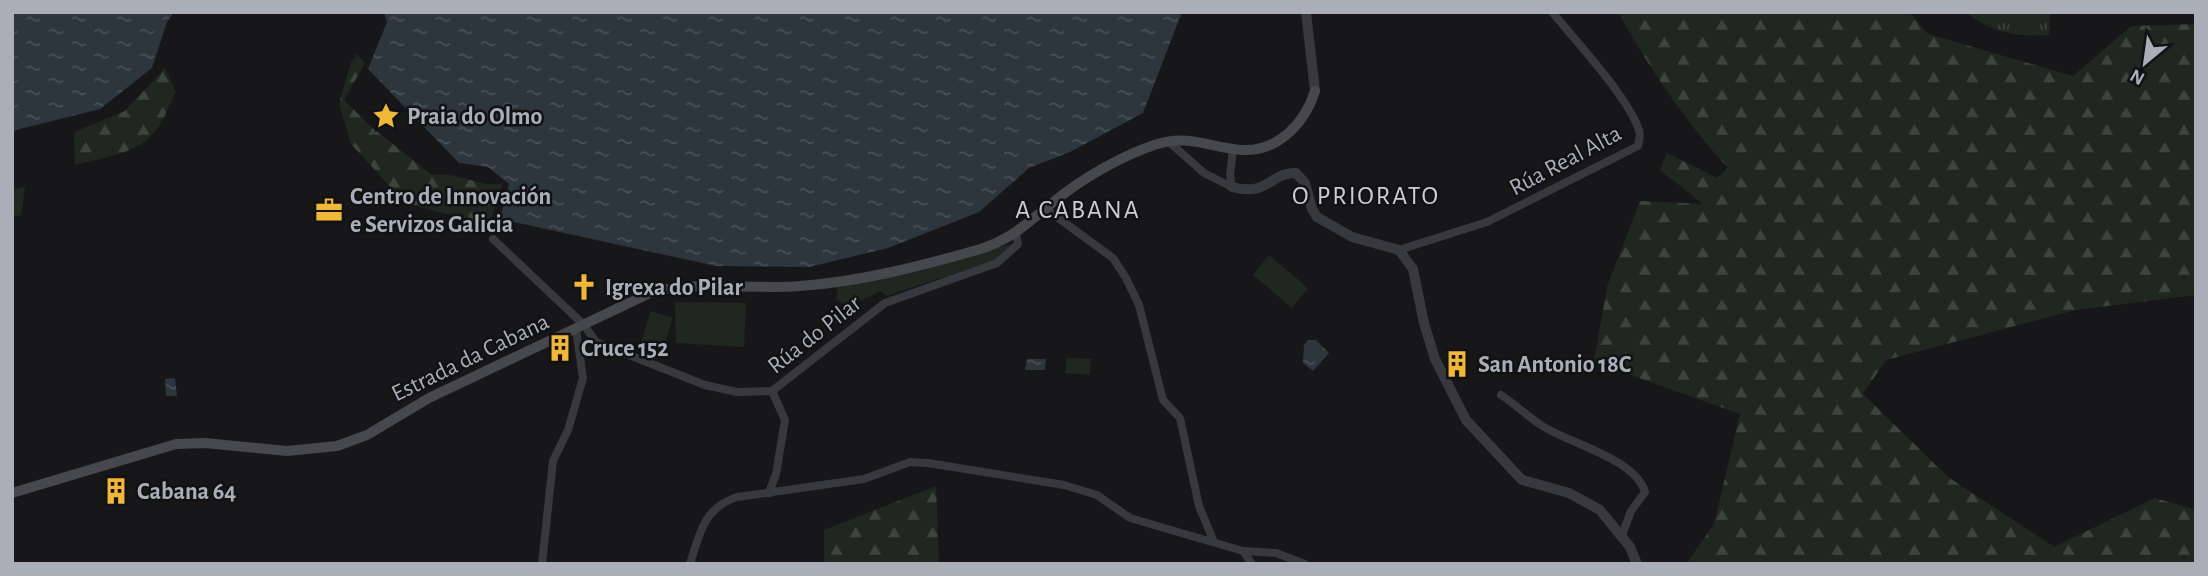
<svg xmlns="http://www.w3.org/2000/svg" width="2208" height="576" font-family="'Alegreya Sans',sans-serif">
<defs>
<pattern id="grass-tufts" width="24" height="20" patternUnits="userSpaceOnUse" patternTransform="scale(1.75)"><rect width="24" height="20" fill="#1f2720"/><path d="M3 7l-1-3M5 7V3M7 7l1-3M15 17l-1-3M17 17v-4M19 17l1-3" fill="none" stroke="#3d443e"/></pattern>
<pattern id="forest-firs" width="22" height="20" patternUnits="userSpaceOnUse" patternTransform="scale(1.75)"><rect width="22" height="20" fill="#1f2720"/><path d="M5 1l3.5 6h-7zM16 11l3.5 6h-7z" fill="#3d443e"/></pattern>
<pattern id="water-ripples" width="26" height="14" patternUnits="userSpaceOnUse" patternTransform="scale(1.75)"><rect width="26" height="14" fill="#2d363d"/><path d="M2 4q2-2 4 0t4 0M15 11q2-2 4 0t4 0" fill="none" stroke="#495157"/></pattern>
</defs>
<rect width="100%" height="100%" fill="#171719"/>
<path fill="url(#grass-tufts)" d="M 1966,12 L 2050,12 L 2049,35 C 2017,37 1991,33 1966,12 Z"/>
<path fill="url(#forest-firs)" d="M 1618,12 L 1909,12 L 1928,34 L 2073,76 L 2131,26 L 2196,24 L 2196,295 L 2076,310 L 1886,360 L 1863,394 L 1948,477 L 2054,547 L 2155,498 L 2196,510 L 2196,564 L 1686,564 L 1714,524 L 1740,414 L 1594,362 L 1607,287 L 1640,201 L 1703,204 L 1660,170 L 1667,153 L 1717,178 L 1728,168 C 1685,121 1649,68 1618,12 Z
M 357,54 L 365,63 L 344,100 L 370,126 L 432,175 C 460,171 481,189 503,183 L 489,225 L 405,203 L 351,144 L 339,103 L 351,62 Z
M 165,68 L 176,92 C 168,108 161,128 148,139 C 129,155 98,159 75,165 L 74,132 L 125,111 Z
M 25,187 L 21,215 L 12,217 L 12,189 Z
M 936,486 L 939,563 L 824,564 L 824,530 Z"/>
<path fill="#1f2720" d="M 1011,244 L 996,260 L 886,296 L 881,291 L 847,307 L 836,299 L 838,286 Z
M 1269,255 L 1308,288 L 1292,308 L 1253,275 Z
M 675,302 L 746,303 L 744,347 L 676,343 Z
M 651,311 L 673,318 L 662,352 L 640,345 Z
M 1067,358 L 1091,359 L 1090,375 L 1065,373 Z"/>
<path fill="url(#water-ripples)" d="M 12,12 L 174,12 L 167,22 L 152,68 L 100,109 L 12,131 Z
M 384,12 L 1182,12 L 1143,113 L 1070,152 L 1029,168 L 979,212 L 888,248 L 809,267 L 716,266 L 500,219 L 509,184 L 488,167 L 459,163 L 368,69 L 387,22 Z
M 1308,340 L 1316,340 L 1329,353 L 1313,371 L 1303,363 L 1304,345 Z
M 1027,359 L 1046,359 L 1045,370 L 1025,370 Z
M 175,378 L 177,396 L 166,396 L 165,379 Z"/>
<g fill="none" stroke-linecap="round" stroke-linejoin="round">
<path stroke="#38393e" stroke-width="8" d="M 1168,141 L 1204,173 L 1232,187
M 1232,187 L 1230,174 L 1233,149
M 1046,209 L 1113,258 L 1126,278 L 1139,305 L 1163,400 L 1180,418 L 1199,506 L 1214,542
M 493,239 L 584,325 L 596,342 L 705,385 L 737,392 L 772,391 L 885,303 L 997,263 L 1018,244 L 1016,234
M 1399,250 L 1487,222 L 1638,146 C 1639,140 1641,136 1639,130 C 1628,97 1576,41 1552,12
M 1501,395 C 1515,404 1527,416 1541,425 C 1567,443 1635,458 1645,492 L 1631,511 L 1622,535
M 769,493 L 776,474 L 785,420 L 772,391
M 1243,551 L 1276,553 L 1305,564
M 542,564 L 553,461 L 568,430 L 583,378 L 576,329
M 690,564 C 700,532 704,508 737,497 L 864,479 L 910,462 L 928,463 L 1064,485 L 1097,495 L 1130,518 L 1243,551 L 1252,564"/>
<path stroke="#38393e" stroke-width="10" d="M 1306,12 L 1315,91
M 1232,187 C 1269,197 1270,172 1296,173 L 1305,183 L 1312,209 L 1317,217 L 1352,237 L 1399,250 L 1413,269 L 1424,323 L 1435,359 L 1466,420 L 1522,480 L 1569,493 L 1600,510 L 1630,547 L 1637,564"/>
<path stroke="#46484e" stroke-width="10" d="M 12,493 L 176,444 L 205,443 L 287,451 L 337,446 L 367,435 L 429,398 L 652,292 C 701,280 751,290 800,286 C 859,282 921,266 977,250 C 1018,238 1033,216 1065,193 C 1090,174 1125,155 1154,145 C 1189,133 1209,148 1242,150 C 1278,152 1305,123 1315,91"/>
</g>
<defs>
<symbol id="sight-bare" viewBox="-9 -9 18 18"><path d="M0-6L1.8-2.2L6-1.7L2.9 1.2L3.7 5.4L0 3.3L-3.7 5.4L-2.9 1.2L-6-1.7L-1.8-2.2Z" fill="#f1b738" stroke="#121214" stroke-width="2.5" paint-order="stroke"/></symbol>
<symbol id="office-bare" viewBox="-9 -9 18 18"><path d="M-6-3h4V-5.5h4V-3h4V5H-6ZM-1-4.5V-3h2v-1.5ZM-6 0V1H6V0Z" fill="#f1b738" stroke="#121214" stroke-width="2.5" paint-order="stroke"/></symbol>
<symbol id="church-bare" viewBox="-9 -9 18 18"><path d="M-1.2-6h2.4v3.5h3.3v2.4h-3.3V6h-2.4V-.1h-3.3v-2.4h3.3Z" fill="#f1b738" stroke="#121214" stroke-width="2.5" paint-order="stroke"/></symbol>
<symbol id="building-bare" viewBox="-9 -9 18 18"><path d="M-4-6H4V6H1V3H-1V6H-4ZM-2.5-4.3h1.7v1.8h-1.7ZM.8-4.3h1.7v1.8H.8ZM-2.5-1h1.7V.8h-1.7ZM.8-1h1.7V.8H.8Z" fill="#f1b738" stroke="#121214" stroke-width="2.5" paint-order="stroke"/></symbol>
</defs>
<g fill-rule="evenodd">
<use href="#sight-bare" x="367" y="97" width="38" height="38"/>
<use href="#office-bare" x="310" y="191" width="38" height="38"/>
<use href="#church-bare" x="565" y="268" width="38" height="38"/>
<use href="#building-bare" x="541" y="329" width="38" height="38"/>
<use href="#building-bare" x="1438" y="345" width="38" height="38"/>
<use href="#building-bare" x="97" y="472" width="38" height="38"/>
</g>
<g text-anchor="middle" stroke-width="5" stroke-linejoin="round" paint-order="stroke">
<g font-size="24" font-weight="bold" fill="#a9aeb9" stroke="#121214" text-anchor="start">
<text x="407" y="124">Praia do Olmo</text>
<text x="350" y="204">Centro de Innovación<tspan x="350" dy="28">e Servizos Galicia</tspan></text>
<text x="605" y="295">Igrexa do Pilar</text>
<text x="581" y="356">Cruce 152</text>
<text x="1478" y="372">San Antonio 18C</text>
<text x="137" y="499">Cabana 64</text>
</g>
<g font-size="24" fill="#a9aeb9" stroke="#121214">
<text transform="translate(1565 160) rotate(-28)" y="8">Rúa Real Alta</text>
<text transform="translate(814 334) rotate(-38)" y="8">Rúa do Pilar</text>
<text transform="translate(470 357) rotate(-26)" y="8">Estrada da Cabana</text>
</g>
<g font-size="26" letter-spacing="2" fill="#cacdd5" stroke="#121214">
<text x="1366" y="204">O PRIORATO</text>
<text x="1078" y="218">A CABANA</text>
</g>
</g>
<rect width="2208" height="576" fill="none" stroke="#a9aeb9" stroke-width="28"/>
<g transform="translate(2145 63) rotate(209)" stroke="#121214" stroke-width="5" paint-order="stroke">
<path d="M0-5L12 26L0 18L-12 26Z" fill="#a9aeb9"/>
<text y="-10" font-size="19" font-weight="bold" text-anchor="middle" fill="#a9aeb9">N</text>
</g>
</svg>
